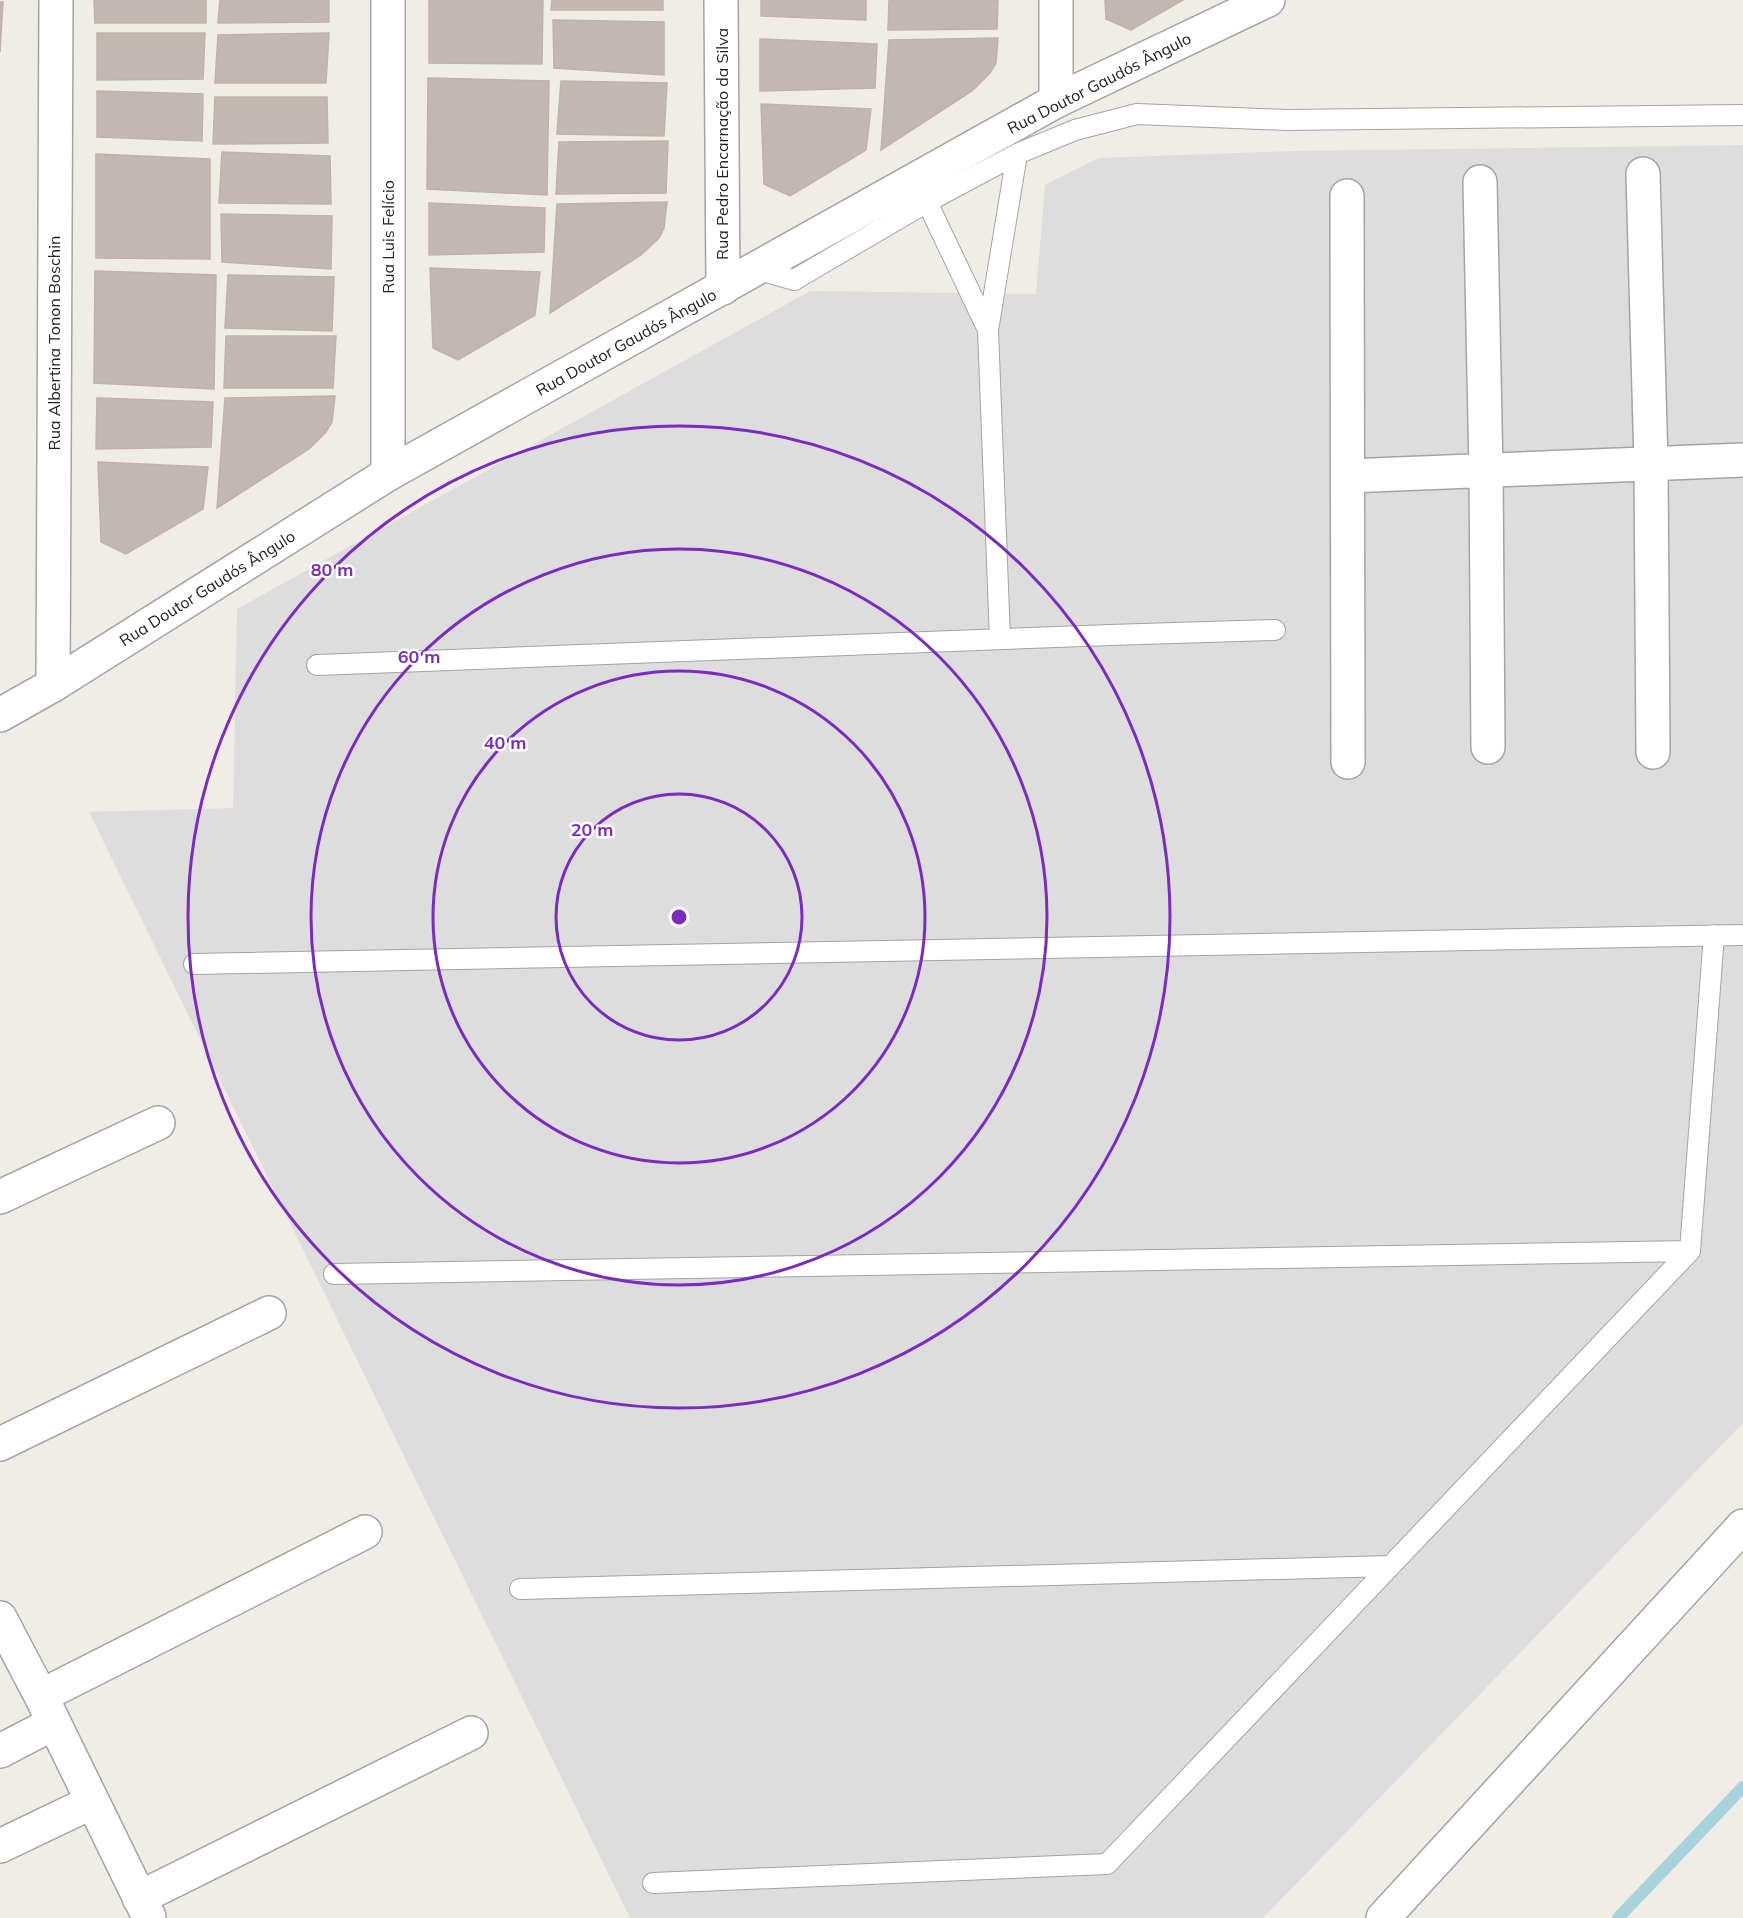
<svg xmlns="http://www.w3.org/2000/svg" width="1743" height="1918" font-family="Mulish,sans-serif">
<rect width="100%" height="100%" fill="#f0ece6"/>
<path fill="#dedddd" d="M 1743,145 L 1743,1423 L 1263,1918 L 630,1918 L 89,812 L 233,808 L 237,609 L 810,291 L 1036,294 L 1045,185 L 1099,158 L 1294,151 Z"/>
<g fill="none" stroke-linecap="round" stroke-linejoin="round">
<path stroke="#a8d3dc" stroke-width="12" d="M 1618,1918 L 1743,1787"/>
</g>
<path fill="#c1b8b3" stroke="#c1b2a9" stroke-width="1.5" d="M 94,0 L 206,0 L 206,23 L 95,23 Z
M 220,0 L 329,0 L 329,22 L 218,23 Z
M 429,0 L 543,0 L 542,64 L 429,63 Z
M 552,0 L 663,0 L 663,10 L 551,10 Z
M 761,0 L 866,0 L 866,20 L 761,16 Z
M 889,0 L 998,0 L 997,29 L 888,30 Z
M 1105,0 L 1183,0 L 1131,30 L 1106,19 Z
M 0,2 L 3,2 L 0,52 Z
M 553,20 L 664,22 L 664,75 L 554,68 Z
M 97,33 L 205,33 L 203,79 L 97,80 Z
M 329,33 L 326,83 L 215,83 L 218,35 Z
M 998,38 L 996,63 L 990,73 L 972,91 L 881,150 L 889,40 Z
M 760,39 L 877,44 L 875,88 L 760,91 Z
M 428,78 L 549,81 L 547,195 L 427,189 Z
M 561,81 L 667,83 L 664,136 L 557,134 Z
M 97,91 L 203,94 L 202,141 L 97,137 Z
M 215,97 L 327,97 L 328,143 L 213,144 Z
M 761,104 L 871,109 L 866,150 L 790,196 L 764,184 Z
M 668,141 L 666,193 L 556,194 L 559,142 Z
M 222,152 L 330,156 L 331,204 L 219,203 Z
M 96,154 L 210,159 L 210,259 L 96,258 Z
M 667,202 L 664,228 L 659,238 L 641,255 L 550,313 L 557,204 Z
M 429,203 L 545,208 L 544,252 L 429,255 Z
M 221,214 L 332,216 L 331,269 L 222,262 Z
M 430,268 L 540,272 L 535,315 L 458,360 L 433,348 Z
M 95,271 L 216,275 L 214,389 L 94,383 Z
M 228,275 L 334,277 L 332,331 L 225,328 Z
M 226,336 L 336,336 L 333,388 L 224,388 Z
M 335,396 L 332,422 L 326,432 L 309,449 L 217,508 L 225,398 Z
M 97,398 L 213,402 L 211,447 L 96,449 Z
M 98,462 L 208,467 L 203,509 L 126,554 L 101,542 Z"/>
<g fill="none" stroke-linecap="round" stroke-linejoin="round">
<defs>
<path id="service" d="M 927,202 L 988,330
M 757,269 L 794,280 L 927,202 L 1017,154 L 1075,130 L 1137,114 L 1286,120 L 1743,115
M 1000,639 L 988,330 L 1017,154
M 317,665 L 1110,635 L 1275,630
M 194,964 L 1743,935
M 334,1274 L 1690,1251
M 520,1589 L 1390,1566
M 653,1883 L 1107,1864 L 1690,1251 L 1714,935"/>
<path id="minor" d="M 388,0 L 388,474
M 721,0 L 723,288
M 1056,101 L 1056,0
M 1643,174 L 1651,464 L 1653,752
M 1480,182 L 1486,470 L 1488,747
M 1347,196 L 1348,762
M 1348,476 L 1743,460
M 53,685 L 56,0
M 0,1197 L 158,1123
M 0,1444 L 269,1313
M 0,1618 L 41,1696 L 149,1917
M 41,1696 L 365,1532
M 0,1751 L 54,1723
M 0,1846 L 92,1802
M 139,1898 L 471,1733
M 1383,1918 L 1743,1526"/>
<path id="tertiary" d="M 0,715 L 53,685 L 388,474 L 1056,101 L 1268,0"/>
</defs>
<use href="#service" stroke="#a4a4a4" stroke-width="22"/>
<use href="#minor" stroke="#a4a4a4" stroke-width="36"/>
<use href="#tertiary" stroke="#a4a4a4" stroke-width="36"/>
<use href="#service" stroke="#fff" stroke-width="20"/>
<use href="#minor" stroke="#fff" stroke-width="33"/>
<use href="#tertiary" stroke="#fff" stroke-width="33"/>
</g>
<g fill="none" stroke="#7b2cbf" stroke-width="3">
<circle cx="679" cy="917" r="123"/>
<circle cx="679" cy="917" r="246"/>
<circle cx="679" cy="917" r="368"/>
<circle cx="679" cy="917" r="491"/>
</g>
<g text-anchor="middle" stroke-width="5" stroke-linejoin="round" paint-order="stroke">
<g font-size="16" fill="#202020" stroke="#fff">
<text transform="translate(1099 83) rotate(-27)" y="6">Rua Doutor Gaudós Ângulo</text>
<text transform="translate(722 144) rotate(-90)" y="6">Rua Pedro Encarnação da Silva</text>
<text transform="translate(388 237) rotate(-90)" y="6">Rua Luis Felício</text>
<text transform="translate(626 342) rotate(-29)" y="6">Rua Doutor Gaudós Ângulo</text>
<text transform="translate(54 343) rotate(-90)" y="6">Rua Albertina Tonon Boschin</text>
<text transform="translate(207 588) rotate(-32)" y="6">Rua Doutor Gaudós Ângulo</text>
</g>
</g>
<circle cx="679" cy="917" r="9" fill="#7b2cbf" stroke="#fff" stroke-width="3"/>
<g font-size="18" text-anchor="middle" font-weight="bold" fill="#7b2cbf" stroke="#fff" stroke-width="5" stroke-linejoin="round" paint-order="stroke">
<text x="332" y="576">80 m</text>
<text x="419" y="663">60 m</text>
<text x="505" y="749">40 m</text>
<text x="592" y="836">20 m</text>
</g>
</svg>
